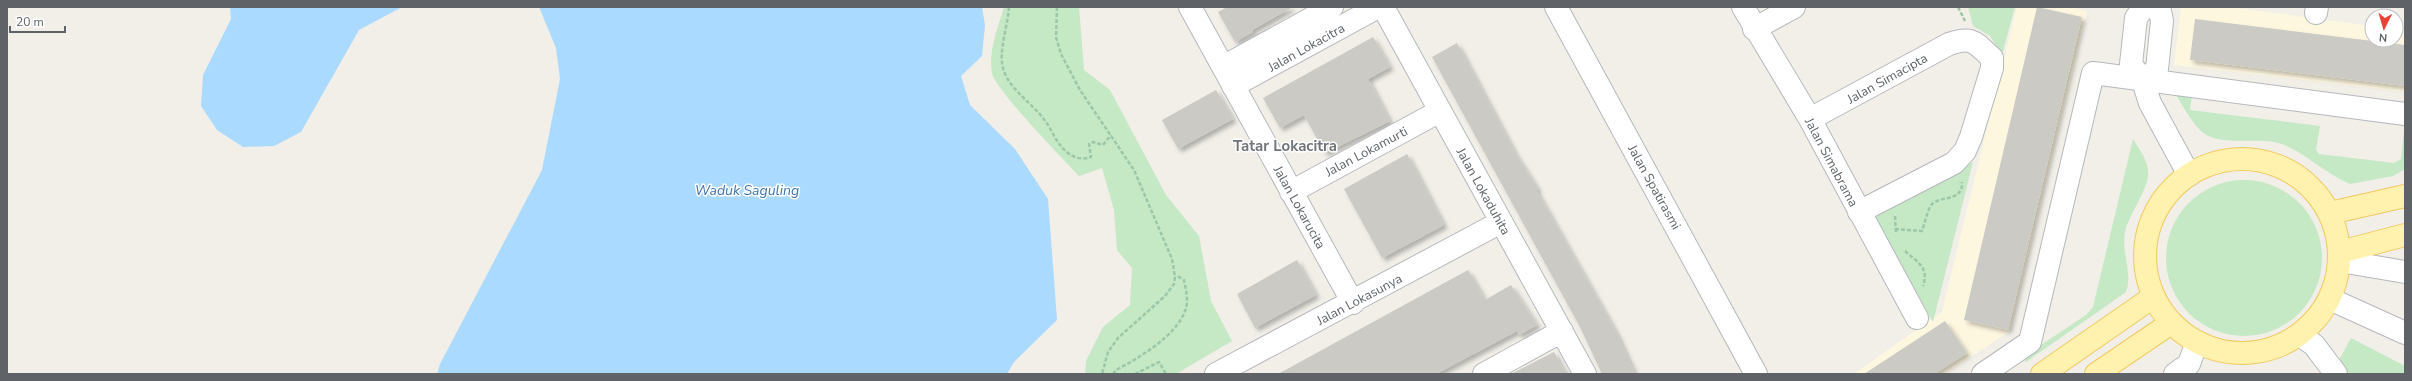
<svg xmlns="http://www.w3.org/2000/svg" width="2412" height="381" font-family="'Nunito Sans',sans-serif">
<defs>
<filter id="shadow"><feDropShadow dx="3.5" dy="3.5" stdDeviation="2" flood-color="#0004"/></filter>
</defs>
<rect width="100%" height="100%" fill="#f1efe8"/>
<path fill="#fef7e0" d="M 2017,7 L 2069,7 L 2087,11 L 2010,331 L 1945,374 L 1854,374 L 1942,312 Z
M 2181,7 L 2229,7 L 2372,26 L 2372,40 L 2396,40 L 2396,29 L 2405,30 L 2405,92 L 2174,65 Z"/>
<path fill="#c5e8c5" d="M 1004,7 L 1079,7 L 1084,70 L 1110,90 L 1166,195 L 1199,236 L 1211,301 L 1232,341 L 1176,374 L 1085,374 L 1086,361 L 1103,327 L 1130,305 L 1132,268 L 1117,250 L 1114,210 L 1102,168 L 1079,176 C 1064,160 994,88 992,73 C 988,51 998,28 1004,7 Z
M 1968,7 L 2015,7 L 2002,55 L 1990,36 L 1973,26 Z
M 2174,92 L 2192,94 L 2190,110 L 2320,126 L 2316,150 L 2319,154 L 2394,163 L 2401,159 L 2405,121 L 2405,169 L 2393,176 L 2350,184 C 2326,174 2307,154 2282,144 C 2258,136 2217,148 2200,130 C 2190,120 2182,104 2174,92 Z
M 2133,139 C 2139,149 2148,160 2148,172 C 2150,187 2129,214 2125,232 C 2121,252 2133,273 2126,292 L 2026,362 L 2023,357 L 2086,315 L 2093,307 Z
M 1973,162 L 1933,322 L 1875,217 Z
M2166 258a78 78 0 1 1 156 0a78 78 0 1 1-156 0Z
M 2351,338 L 2405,366 L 2405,374 L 2346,374 L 2338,362 Z"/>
<path fill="#aadaff" d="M 230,7 L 402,7 L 359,30 L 301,132 L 274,146 L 243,147 L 217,130 L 201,106 L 203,75 L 231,19 Z
M 539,7 L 982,7 L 985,25 L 982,56 L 961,76 L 970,105 L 1015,149 L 1048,199 L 1057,320 L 1014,362 L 1007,374 L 437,374 L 440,364 L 542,170 L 560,79 L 556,48 Z"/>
<path fill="#cccac5" filter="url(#shadow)" d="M 1227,7 L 1293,7 L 1252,30 L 1253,32 L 1235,42 L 1218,12 Z
M 2037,7 L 2082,17 L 2008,330 L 1964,320 Z
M 2195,19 L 2405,45 L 2405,86 L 2190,60 Z
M 1373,37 L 1390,67 L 1368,79 L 1390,121 L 1325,153 L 1304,115 L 1280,128 L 1263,98 Z
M 1457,43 L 1515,153 L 1538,189 L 1536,190 L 1617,334 L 1635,374 L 1602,374 L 1580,327 L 1432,57 Z
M 1216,90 L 1233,119 L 1178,149 L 1162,120 Z
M 1407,154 L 1444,225 L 1382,258 L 1344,189 Z
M 1297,260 L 1316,295 L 1255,328 L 1237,294 Z
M 1468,270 L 1485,300 L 1511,285 L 1537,325 L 1519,335 L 1517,331 L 1436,374 L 1278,374 Z
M 1945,321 L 1967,353 L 1934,374 L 1864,374 Z
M 1554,352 L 1566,374 L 1511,374 Z"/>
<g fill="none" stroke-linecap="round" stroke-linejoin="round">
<defs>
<path id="minor" d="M 1190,7 L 1353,303
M 1383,7 L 1585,374
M 1556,7 L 1756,374
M 1743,7 L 1810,119 L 1917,318
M 2144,7 L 2136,18 L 2131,64 L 2143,81 L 2157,69 L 2162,21 L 2160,11 L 2156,7
M 2316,13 L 2317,7
M 1754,29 L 1794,7
M 1223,67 L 1332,7
M 2143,81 L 2150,103 L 2189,175
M 1233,86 L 1378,7
M 1810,119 L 1949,44 C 1973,36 1974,42 1992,58 L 1992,68 L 1971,137 L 1965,151 L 1954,163 L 1859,212
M 1291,192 L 1440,111
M 2340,261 L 2405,272
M 2330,299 L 2405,333
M 2300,335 L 2314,345 L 2336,374
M 1216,374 L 1501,222
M 1484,374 L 1562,331
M 1983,374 L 2030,342 L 2093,73 L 2405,114
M 2175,374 L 2189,364 L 2197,342"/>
<path id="major" d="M2145 256a97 97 0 1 1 194 0a97 97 0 1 1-194 0Z
M 2330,213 L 2405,196
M 2340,252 L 2405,235
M 2042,374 L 2153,297
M 2096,374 L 2171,323"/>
</defs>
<use href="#minor" stroke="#b5b8bc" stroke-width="24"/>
<use href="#major" stroke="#f2c960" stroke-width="24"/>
<path stroke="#9cc7a9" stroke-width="2.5" stroke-dasharray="4 2" stroke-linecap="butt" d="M 1009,7 C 1008,23 1000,49 1002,62 C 1004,86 1029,100 1043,118 C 1052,129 1056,144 1068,153 C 1074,158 1084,160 1091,157 L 1089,144 L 1093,142 L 1103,145 L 1111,135
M 1057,7 L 1056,37 L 1061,54 L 1080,90 L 1134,170 L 1172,259 L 1175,277 L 1174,284 L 1165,296 L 1118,338 L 1108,352 L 1102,374
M 1958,7 L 1965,21
M 1895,216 L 1896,233
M 1895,229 L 1922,231 C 1925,223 1927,210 1932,204 C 1942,195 1963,202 1962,182
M 1905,251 C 1915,261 1930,266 1923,286
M 1113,374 L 1116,370 C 1139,358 1176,336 1185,311 C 1189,302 1186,290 1184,280 L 1179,277 L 1175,277
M 1135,374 L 1159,362 L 1166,374"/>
<use href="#minor" stroke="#fff" stroke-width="22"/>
<use href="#major" stroke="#fff2af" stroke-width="22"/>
</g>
<g text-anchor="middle" stroke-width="3" stroke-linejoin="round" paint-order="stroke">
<g font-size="13" fill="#5f6368" stroke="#fff">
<text transform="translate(1306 47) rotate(-29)" y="5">Jalan Lokacitra</text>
<text transform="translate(1887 78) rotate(-29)" y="5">Jalan Simacipta</text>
<text transform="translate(1366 151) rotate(-28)" y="5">Jalan Lokamurti</text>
<text transform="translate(1832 162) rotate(62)" y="5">Jalan Simabrama</text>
<text transform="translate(1655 187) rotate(61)" y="5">Jalan Spatirasmi</text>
<text transform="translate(1484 191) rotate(61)" y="5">Jalan Lokaduhita</text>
<text transform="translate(1300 207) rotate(61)" y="5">Jalan Lokarucita</text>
<text transform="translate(1359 299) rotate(-28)" y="5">Jalan Lokasunya</text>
</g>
<g font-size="14" font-style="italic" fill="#4174aa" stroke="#fff">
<text x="747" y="195">Waduk Saguling</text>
</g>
<g font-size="15" font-weight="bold" fill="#70757a" stroke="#fff">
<text x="1285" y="151">Tatar Lokacitra</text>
</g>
</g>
<rect width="2412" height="381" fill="none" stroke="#5f6368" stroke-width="16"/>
<g transform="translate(2384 28) rotate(185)"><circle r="19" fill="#ffffff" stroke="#bfc1c3"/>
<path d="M0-3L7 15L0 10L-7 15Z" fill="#ea4335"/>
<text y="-6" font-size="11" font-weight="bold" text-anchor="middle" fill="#5f6368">N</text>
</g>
<path d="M10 26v6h55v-6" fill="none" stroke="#5f6368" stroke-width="2"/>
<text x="16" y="26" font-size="12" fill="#5f6368" stroke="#ffffff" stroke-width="3" paint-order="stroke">20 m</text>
</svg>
